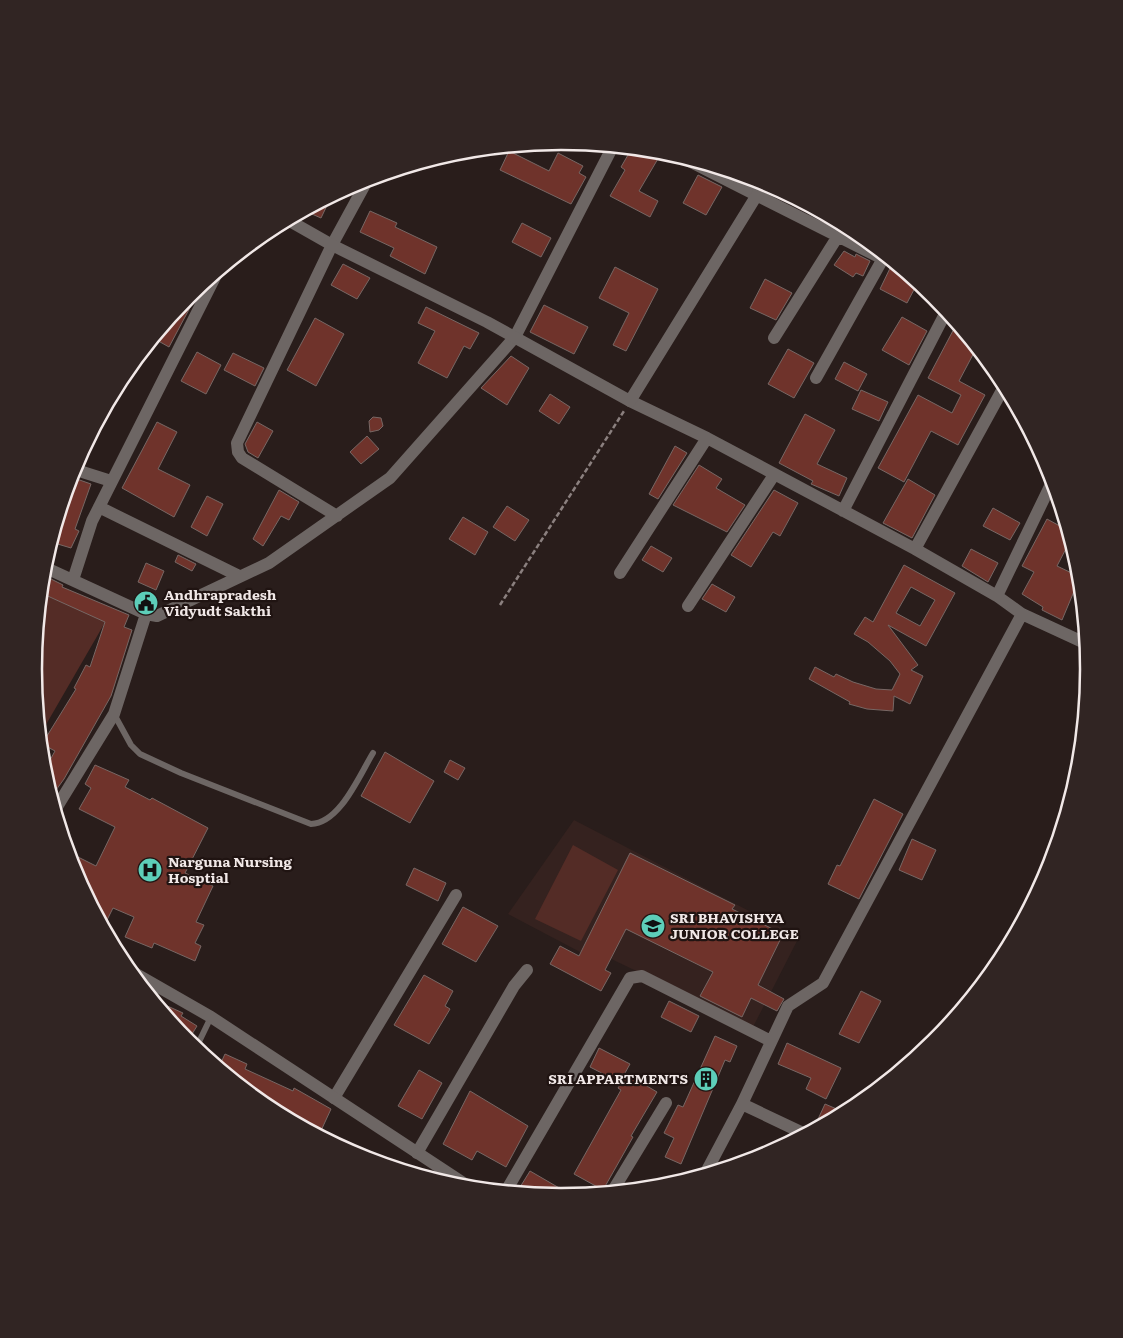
<svg xmlns="http://www.w3.org/2000/svg" width="1123" height="1338" font-family="Literata,serif">
<rect width="100%" height="100%" fill="#291d1b"/>
<path fill="#35221f" d="M 574,820 L 799,937 L 753,1027 L 603,955 L 599,962 L 508,914 Z"/>
<path fill="#542c26" d="M 41,594 L 107,619 L 40,735 L 34,669 Z
M 573,845 L 618,870 L 581,941 L 535,919 Z"/>
<path fill="#6f332b" stroke="#776764" fill-rule="evenodd" d="M 632,148 L 646,150 L 659,157 L 639,191 L 658,201 L 650,217 L 610,196 L 625,170 L 621,167 Z
M 509,151 L 549,171 L 558,153 L 583,166 L 579,173 L 586,177 L 571,204 L 500,170 Z
M 698,175 L 722,187 L 706,215 L 683,203 Z
M 331,197 L 321,218 L 305,211 L 316,205 Z
M 370,211 L 397,223 L 395,227 L 437,247 L 425,274 L 390,256 L 394,248 L 360,232 Z
M 522,223 L 551,238 L 541,257 L 512,242 Z
M 844,251 L 855,257 L 856,254 L 870,261 L 863,276 L 856,273 L 853,277 L 834,265 Z
M 893,262 L 918,282 L 907,303 L 880,289 Z
M 343,264 L 370,278 L 357,299 L 331,285 Z
M 615,267 L 658,289 L 626,351 L 613,345 L 629,313 L 599,298 Z
M 765,279 L 792,293 L 776,320 L 750,308 Z
M 202,285 L 169,347 L 153,338 L 189,296 Z
M 544,305 L 588,327 L 574,354 L 530,332 Z
M 426,307 L 479,333 L 470,349 L 464,346 L 447,378 L 418,363 L 435,331 L 418,323 Z
M 902,317 L 927,331 L 909,365 L 882,350 Z
M 315,318 L 344,334 L 316,386 L 287,370 Z
M 957,323 L 977,347 L 959,381 L 985,395 L 958,445 L 931,431 L 904,482 L 878,468 L 918,395 L 952,413 L 961,395 L 928,378 Z
M 788,349 L 814,363 L 794,398 L 768,384 Z
M 197,352 L 221,365 L 206,394 L 181,381 Z
M 233,353 L 264,368 L 255,386 L 224,370 Z
M 511,356 L 529,368 L 507,405 L 481,388 Z
M 844,362 L 867,374 L 858,391 L 835,379 Z
M 861,390 L 888,402 L 879,421 L 852,409 Z
M 550,394 L 570,407 L 559,424 L 539,411 Z
M 805,414 L 835,430 L 817,464 L 847,478 L 839,496 L 811,484 L 813,481 L 779,463 Z
M 373,417 L 381,418 L 383,426 L 379,430 L 370,432 L 369,421 Z
M 157,422 L 177,432 L 158,469 L 190,485 L 174,517 L 122,488 Z
M 257,422 L 273,431 L 258,458 L 248,452 L 245,444 Z
M 367,436 L 379,449 L 361,464 L 350,452 Z
M 675,446 L 687,453 L 658,499 L 649,494 Z
M 699,465 L 722,479 L 716,488 L 745,505 L 727,532 L 673,505 Z
M 71,477 L 91,484 L 75,529 L 79,531 L 71,548 L 51,542 L 63,512 L 60,512 Z
M 908,479 L 935,495 L 912,538 L 883,523 Z
M 279,490 L 299,502 L 289,520 L 281,516 L 263,546 L 253,539 Z
M 774,490 L 798,503 L 780,536 L 773,532 L 751,567 L 731,555 Z
M 207,496 L 223,504 L 207,536 L 191,527 Z
M 507,506 L 529,520 L 515,541 L 493,527 Z
M 993,508 L 1020,523 L 1010,540 L 983,526 Z
M 463,517 L 488,532 L 475,555 L 449,539 Z
M 1047,519 L 1069,531 L 1071,539 L 1057,566 L 1080,577 L 1062,620 L 1042,610 L 1043,607 L 1022,594 L 1034,572 L 1022,566 Z
M 651,546 L 672,558 L 663,572 L 642,560 Z
M 971,549 L 998,563 L 988,582 L 962,566 Z
M 178,555 L 196,564 L 192,571 L 175,562 Z
M 146,563 L 164,571 L 156,590 L 138,582 Z
M 904,565 L 955,593 L 926,646 L 888,625 L 918,665 L 911,670 L 923,676 L 910,704 L 894,696 L 893,711 L 867,709 L 849,704 L 850,702 L 809,679 L 815,667 L 834,677 L 836,674 L 853,682 L 876,689 L 892,690 L 900,674 L 890,661 L 868,642 L 854,634 L 865,617 L 873,622 ZM 911,587 L 935,600 L 920,626 L 896,613 Z
M 43,575 L 63,585 L 62,587 L 129,615 L 124,627 L 132,630 L 111,696 L 64,779 L 51,797 L 44,771 L 55,751 L 42,744 L 76,689 L 74,688 L 86,665 L 90,667 L 105,622 L 41,593 Z
M 712,584 L 735,597 L 726,612 L 702,599 Z
M 385,752 L 434,781 L 410,823 L 361,796 Z
M 450,760 L 465,768 L 458,780 L 444,772 Z
M 95,765 L 129,780 L 125,787 L 150,800 L 152,798 L 208,828 L 185,873 L 213,886 L 196,922 L 204,925 L 195,943 L 201,946 L 195,961 L 154,943 L 152,948 L 125,937 L 134,917 L 113,908 L 104,926 L 74,871 L 68,852 L 96,866 L 115,827 L 79,809 L 91,788 L 85,784 Z
M 874,799 L 903,814 L 859,899 L 828,884 L 837,865 L 840,866 Z
M 912,839 L 936,850 L 922,880 L 899,870 Z
M 630,853 L 735,905 L 732,909 L 783,934 L 758,985 L 784,999 L 777,1011 L 751,998 L 742,1017 L 700,996 L 713,972 L 626,929 L 605,970 L 611,973 L 601,991 L 550,964 L 560,946 L 579,956 Z
M 414,868 L 446,883 L 438,901 L 406,885 Z
M 463,907 L 498,926 L 476,962 L 442,944 Z
M 424,975 L 453,991 L 445,1006 L 450,1009 L 429,1044 L 394,1025 Z
M 861,991 L 881,1001 L 859,1043 L 839,1034 Z
M 154,1000 L 183,1013 L 181,1016 L 197,1026 L 189,1039 L 183,1036 Z
M 669,1001 L 699,1016 L 691,1032 L 661,1017 Z
M 715,1036 L 737,1046 L 730,1062 L 725,1060 L 681,1164 L 665,1157 L 674,1138 L 664,1133 L 678,1105 L 683,1107 Z
M 787,1043 L 841,1068 L 826,1099 L 806,1089 L 811,1078 L 778,1064 Z
M 599,1048 L 630,1064 L 625,1073 L 657,1092 L 631,1136 L 633,1137 L 603,1190 L 574,1174 L 621,1090 L 618,1088 L 621,1083 L 590,1067 Z
M 225,1054 L 247,1064 L 245,1069 L 293,1091 L 294,1088 L 331,1109 L 319,1135 L 268,1108 L 219,1067 Z
M 419,1070 L 442,1083 L 422,1119 L 398,1106 Z
M 470,1091 L 528,1126 L 506,1167 L 477,1151 L 472,1160 L 443,1144 Z
M 825,1104 L 846,1113 L 813,1130 Z
M 530,1171 L 561,1189 L 556,1196 L 517,1192 Z"/>
<g fill="none" stroke-linecap="round" stroke-linejoin="round">
<path stroke="#8b807f" stroke-width="2.5" stroke-dasharray="5 2.5" stroke-linecap="butt" d="M 500,605 L 624,411"/>
<path stroke="#6d6664" stroke-width="6" d="M 114,714 L 131,745 L 140,754 L 181,773 L 311,824 C 340,823 359,776 373,753
M 196,1048 L 211,1017"/>
<path stroke="#6d6664" stroke-width="12" d="M 679,156 L 883,259
M 774,338 L 838,236
M 816,378 L 885,255
M 630,401 L 707,438 L 915,549 L 997,596 L 1022,614 L 1087,644
M 73,469 L 111,481
M 99,507 L 239,576
M 843,511 L 947,310
M 337,516 L 242,458 L 238,452 L 237,443 L 332,245 L 368,179
M 915,549 L 1005,385
M 44,567 L 146,614 L 157,616 L 269,563 L 390,478 L 515,337 L 613,146
M 620,573 L 707,438
M 73,580 L 92,521 L 218,271
M 997,596 L 1053,480
M 688,606 L 774,475
M 55,810 L 114,714 L 146,614
M 334,1098 L 456,895
M 742,1104 L 788,1006 L 823,983 L 1022,614
M 417,1153 L 514,986 L 527,970
M 705,1174 L 742,1104 L 805,1134
M 506,1191 L 630,978 L 642,976 L 771,1041
M 612,1192 L 666,1103"/>
<path stroke="#6d6664" stroke-width="12" d="M 288,220 L 332,245 L 487,322 L 630,401 L 765,182
M 129,970 L 211,1017 L 471,1188"/>
</g>
<defs>
<symbol id="civic-disc" viewBox="-11 -11 22 22"><circle r="9.5" fill="#5dceb9" stroke="#201412"/><path d="M-.6-6.5H3V-4.5H.6V-3L4-1V1h2V6H-6V1h2V-1L-.6-3ZM-1.2 2.5V6h2.4V2.5Z" fill="#111"/></symbol>
<symbol id="hospital-disc" viewBox="-11 -11 22 22"><circle r="9.5" fill="#5dceb9" stroke="#201412"/><path d="M-5-5h3v3.5h4V-5h3V5h-3V1.5h-4V5h-3Z" fill="#111"/></symbol>
<symbol id="university-disc" viewBox="-11 -11 22 22"><circle r="9.5" fill="#5dceb9" stroke="#201412"/><path d="M0-5L7-2L0 1L-7-2ZM-4 1L0 2.5L4 1V4Q0 6-4 4Z" fill="#111"/></symbol>
<symbol id="building-disc" viewBox="-11 -11 22 22"><circle r="9.5" fill="#5dceb9" stroke="#201412"/><path d="M-4-6H4V6H1V3H-1V6H-4ZM-2.5-4.3h1.7v1.8h-1.7ZM.8-4.3h1.7v1.8H.8ZM-2.5-1h1.7V.8h-1.7ZM.8-1h1.7V.8H.8Z" fill="#111"/></symbol>
</defs>
<g fill-rule="evenodd">
<use href="#civic-disc" x="132" y="589" width="28" height="28"/>
<use href="#hospital-disc" x="136" y="856" width="28" height="28"/>
<use href="#university-disc" x="639" y="912" width="28" height="28"/>
<use href="#building-disc" x="692" y="1065" width="28" height="28"/>
</g>
<g text-anchor="middle" stroke-width="4.5" stroke-linejoin="round" paint-order="stroke">
<g font-size="14" font-weight="bold" fill="#f1e8e7" stroke="#201412" text-anchor="start">
<text x="164" y="600">Andhrapradesh<tspan x="164" dy="16">Vidyudt Sakthi</tspan></text>
<text x="168" y="867">Narguna Nursing<tspan x="168" dy="16">Hosptial</tspan></text>
<text x="670" y="923">SRI BHAVISHYA<tspan x="670" dy="16">JUNIOR COLLEGE</tspan></text>
<text x="688" y="1084" text-anchor="end">SRI APPARTMENTS</text>
</g>
</g>
<path d="M0 0H1123V1338H0ZM42 669a519 519 0 1 1 1038 0a519 519 0 1 1-1038 0Z" fill="#312523" fill-rule="evenodd"/>
<path fill="none" stroke="#f1e8e7" stroke-width="2.5" d="M42 669a519 519 0 1 1 1038 0a519 519 0 1 1-1038 0Z"/>
</svg>
